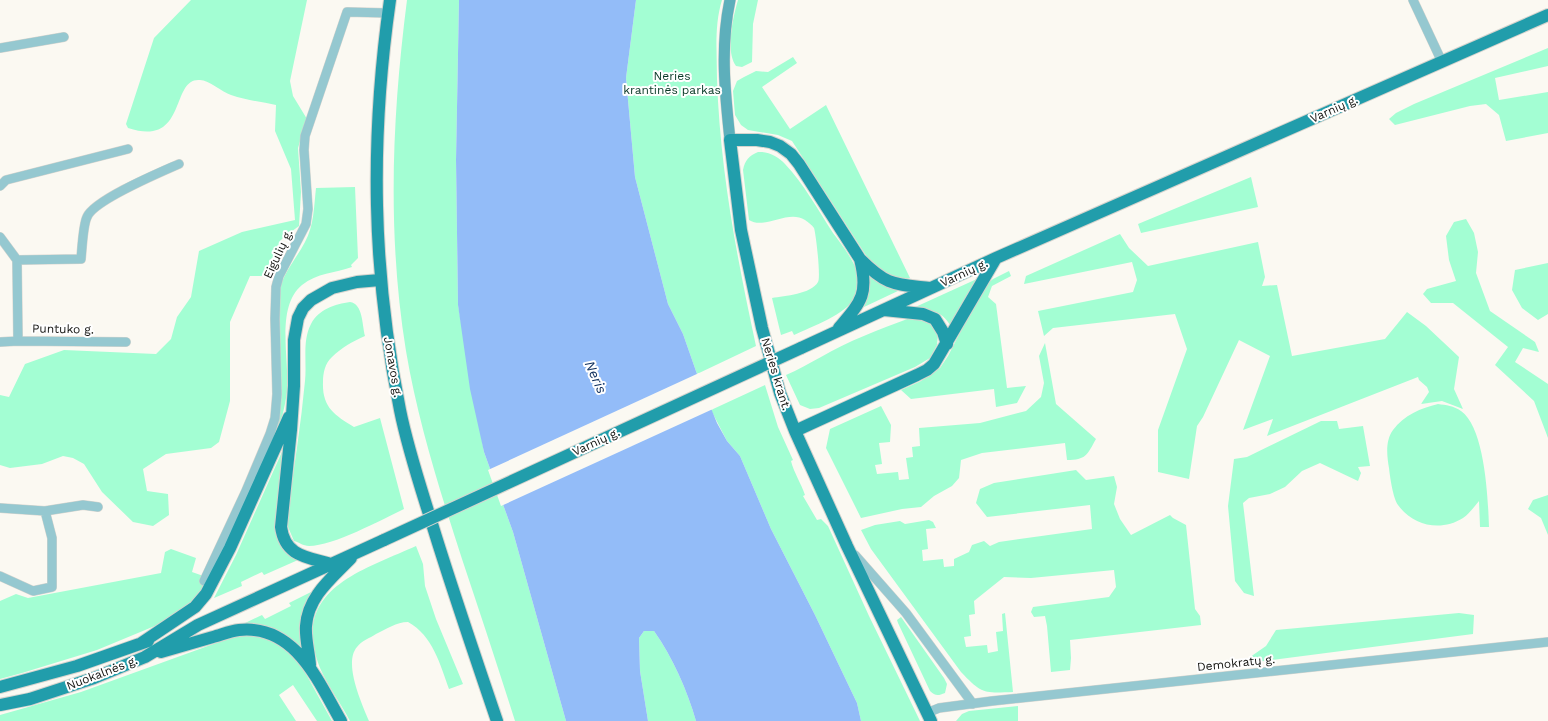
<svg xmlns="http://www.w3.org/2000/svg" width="1548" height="721" font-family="'Work Sans',sans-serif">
<rect width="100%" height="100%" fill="#fbf9f2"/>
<path fill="#a3fed3" d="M 191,0 L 307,0 L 290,81 L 293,96 L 307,119 L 298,148 L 301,192 L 299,226 L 284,237 L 280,241 L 274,276 L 250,276 L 230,322 L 230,401 L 219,442 L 211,448 L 166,454 L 143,469 L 147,491 L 168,494 L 169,515 L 153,526 L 133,522 L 102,492 L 84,464 L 73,458 L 63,456 L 42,464 L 10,468 L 0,465 L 0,395 L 9,397 L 25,364 L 64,350 L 156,354 L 171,339 L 177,317 L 191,297 L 199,251 L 242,232 L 295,220 L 291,169 L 275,131 L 276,105 C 262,102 246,100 231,95 C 222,92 209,80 200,80 C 170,77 188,148 128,128 L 126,124 L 154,38 Z
M 407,0 L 459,0 L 456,160 L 458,305 L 484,452 L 513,532 L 566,721 L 515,721 C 498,667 480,613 462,559 C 440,491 418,422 406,351 C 387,234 392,117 407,0 Z
M 636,0 L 722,0 C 714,26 717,53 717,79 C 720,170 737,258 756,346 L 697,374 L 683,334 L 668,304 L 635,177 L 626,78 Z
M 738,0 L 758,0 L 753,24 L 752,62 L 742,67 L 736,66 C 725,51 733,17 738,0 Z
M 1548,48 L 1548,66 L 1495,78 L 1499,100 L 1548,92 L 1548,133 L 1506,141 L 1499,115 L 1486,104 L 1470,106 L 1395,125 L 1389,119 L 1396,113 L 1414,104 Z
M 793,57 L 797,63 L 762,87 L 790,129 L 826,105 L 910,278 L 902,280 L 892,279 L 869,260 L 792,141 L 778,135 L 748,130 L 741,125 L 735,115 L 733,91 L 737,81 L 744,77 L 756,71 L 768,72 Z
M 758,152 C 768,151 779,157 785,164 C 804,184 818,210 833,233 C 842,245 852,258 857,271 C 860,277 858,292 855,297 C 847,314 811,327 794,335 L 792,331 L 781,335 L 772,298 C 785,296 811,294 818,282 C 821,278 816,234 814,228 C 812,225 808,222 805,220 C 788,209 765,230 749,220 L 743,170 C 745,160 749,156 758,152 Z
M 1251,177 L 1258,207 L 1141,233 L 1138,224 Z
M 355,187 L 358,258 L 351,265 L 352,267 C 335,273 317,273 302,285 C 275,307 290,361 287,392 C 285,407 281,422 276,436 L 272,438 L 279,290 C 284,272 296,259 305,242 C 314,226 314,206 316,188 Z
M 1466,219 L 1474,233 L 1478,252 L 1476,273 L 1490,311 L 1535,342 L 1539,352 L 1523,348 L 1515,362 L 1548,384 L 1548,438 L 1534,401 L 1495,365 L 1508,347 L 1453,303 L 1431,303 L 1423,294 L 1427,289 L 1456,281 L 1449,260 L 1446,236 L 1454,222 Z
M 1120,234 L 1129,248 L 1148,266 L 1258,242 L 1265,277 L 1262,286 L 1277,285 L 1292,356 L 1385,339 L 1407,312 L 1426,326 L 1459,357 L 1454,389 L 1463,409 L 1442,401 L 1421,404 L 1429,392 L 1427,387 L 1419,380 L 1418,377 L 1267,436 L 1273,419 L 1243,430 L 1270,356 L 1239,340 L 1203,417 L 1197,426 L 1189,479 L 1158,472 L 1158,430 L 1187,349 L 1175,314 L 1053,328 L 1044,336 L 1038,311 L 1133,292 L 1137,280 L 1132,262 L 1024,284 L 1026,276 Z
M 1548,263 L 1548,314 L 1538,320 L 1522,308 L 1512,290 L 1515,270 Z
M 1009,271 L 1011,276 L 992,286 L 988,297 L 996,304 L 1007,388 L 1026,386 L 1017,403 L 996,407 L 994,389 L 911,399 L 901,390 L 921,381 L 940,368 L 948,356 L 984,286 L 993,279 Z
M 870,275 L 900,290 L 864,307 L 867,299 Z
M 979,278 L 953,330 C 942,309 933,311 911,309 Z
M 350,302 C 363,304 362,324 365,336 C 353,341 341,348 332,357 C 325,363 323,373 323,382 C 322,407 334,415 354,427 L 380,418 L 404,509 C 381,520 333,546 309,546 C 303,546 299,542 294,541 L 288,527 L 288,510 C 294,467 301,424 305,381 C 307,362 302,341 311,324 C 319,309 335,304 350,302 Z
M 910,318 L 922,318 L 932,323 L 938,334 L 937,345 L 930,358 L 915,367 L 819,408 L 810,409 L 800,405 L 786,375 C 798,370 809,363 821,357 C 848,341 880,329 910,318 Z
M 1045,343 L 1056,404 L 1096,439 C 1087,455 1086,460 1067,460 L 1065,443 L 982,453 L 961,460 L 959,478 L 952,486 L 934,496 L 921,507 L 902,509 L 861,518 L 826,448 L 830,429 L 881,406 L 891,425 L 890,442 L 879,443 L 882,464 L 875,465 L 877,474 L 898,472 L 899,480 L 909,479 L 906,458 L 913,457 L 912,447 L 920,446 L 919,428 L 980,423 L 1026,411 L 1041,397 L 1044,383 L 1039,356 Z
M 765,385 L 778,427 L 793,460 L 791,461 C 794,473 801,483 805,495 L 803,496 L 817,520 L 821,519 L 828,526 L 869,616 L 920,721 L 861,721 L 857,703 L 815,615 L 771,529 L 740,456 L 727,441 L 711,410 Z
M 1438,404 C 1446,405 1454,406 1461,411 C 1485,428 1488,498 1489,527 L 1480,527 L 1479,501 C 1474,507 1469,514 1463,518 C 1441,532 1413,526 1398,505 C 1393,498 1390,477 1389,468 C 1387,456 1385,441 1393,430 C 1404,415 1421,408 1438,404 Z
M 1321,421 L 1337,421 L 1339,429 L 1363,426 L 1370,466 L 1358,467 L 1361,473 L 1358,481 L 1320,463 L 1302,471 L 1285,487 L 1270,494 L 1249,498 L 1243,503 L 1254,596 L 1244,593 L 1235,581 L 1228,506 L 1234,459 L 1247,457 Z
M 285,445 L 288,554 L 298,560 L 264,575 L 262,572 L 241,582 L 242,586 L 214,598 L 236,555 Z
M 1076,470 L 1086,480 L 1114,476 L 1117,487 L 1114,504 L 1120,519 L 1131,535 L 1170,515 L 1173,518 L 1186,525 L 1195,609 L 1200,616 L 1201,625 L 1070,640 L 1071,658 L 1070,670 L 1051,672 L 1047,626 L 1045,616 L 1034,617 L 1031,612 L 1033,607 L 1109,597 L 1116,587 L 1114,570 L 1031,578 L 1004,577 L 974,601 L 975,614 L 969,615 L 971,636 L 964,637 L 966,647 L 987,645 L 988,653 L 998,651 L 996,632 L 1003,631 L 1002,614 L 1005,613 L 1013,692 C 983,693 982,694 961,672 L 871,549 L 861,530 L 875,525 L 900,521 L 905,524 L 929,520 L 933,522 L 936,528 L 926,529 L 928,549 L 922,550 L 923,561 L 943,559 L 944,567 L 954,566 L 954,559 L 969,552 L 972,545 L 984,541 L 990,546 L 999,542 L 1092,529 L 1090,505 L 987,517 L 976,503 L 980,489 L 994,483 Z
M 1548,495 L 1548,535 L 1541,518 L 1528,509 L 1533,500 Z
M 416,546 L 423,564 L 425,586 L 436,619 L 463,684 L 449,689 C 440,664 433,636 408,622 C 396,622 387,629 376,634 C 370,638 361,641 357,647 C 343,663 362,704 369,721 L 350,721 C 341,704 328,686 320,668 C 289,590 361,571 416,546 Z
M 171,549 L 196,558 L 192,572 L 212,579 L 191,605 L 162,623 L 97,650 L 22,673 L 0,679 L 0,601 L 16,594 L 28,598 L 161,573 L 165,552 Z
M 311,592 L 313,593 L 304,655 L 243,624 L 262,615 L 265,619 L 291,606 L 289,603 Z
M 1459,613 L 1474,615 L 1473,634 L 1240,664 L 1266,646 L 1276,630 Z
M 901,617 L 944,678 L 947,684 L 945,693 C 938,696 935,696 930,691 L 898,623 L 897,620 Z
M 644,631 L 654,631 C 673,658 687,690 696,721 L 648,721 L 640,671 L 639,638 Z
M 255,633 L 284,646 L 301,665 L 332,721 L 317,721 L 293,685 L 279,695 L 296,721 L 0,721 L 0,715 L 81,692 L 241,634 Z
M 1018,706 L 1018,721 L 956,721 L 962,714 L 969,711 Z"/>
<path fill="#93bcf8" d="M 459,0 L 636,0 L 626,78 L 635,177 L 668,304 L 683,334 L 697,374 L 717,423 L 727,441 L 740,456 L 771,529 L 815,615 L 857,703 L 861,721 L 696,721 C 687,690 673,658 654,631 L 644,631 L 639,638 L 640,671 L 648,721 L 566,721 L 513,532 L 484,452 L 470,389 L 458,305 L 456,160 Z"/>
<path fill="#fbf9f2" d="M 699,373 L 713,409 L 501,506 L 488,470 Z"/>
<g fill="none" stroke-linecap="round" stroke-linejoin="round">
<defs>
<path id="minor" d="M 1413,0 L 1442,62
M 0,48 L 64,37
M 0,186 L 6,180 L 128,149
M 0,237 L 17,260 L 18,341
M 17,260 L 81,259 C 82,249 83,225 87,217 C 94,200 161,172 179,164
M 0,342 L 18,341 L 126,342
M 0,508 L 45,511 L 83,505 L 98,507
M 855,555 L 906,613 L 973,704
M 0,576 L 33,591 L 52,587 L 52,538 L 45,511
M 204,581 L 246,491 L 270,434 L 275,418 L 277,394 L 275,319 L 276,287 L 279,276 L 306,224 L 308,209 L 304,150 L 305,136 L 347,12 L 388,13
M 927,713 L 939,708 L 992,701 L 1548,642"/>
<path id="secondary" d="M 730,0 C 720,47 725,93 730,140"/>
<path id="primary" d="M 390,0 C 370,140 372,271 400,410 C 408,450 421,488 433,527 C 453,592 475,656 497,721
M 930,288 C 894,284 887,286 860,259 L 799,164 L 791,154 L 780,146 L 770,142 L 757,140 L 730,140 L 741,230 L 762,328 L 780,393 L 795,431 L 847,546 L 931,721
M 884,310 L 923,314 L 935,319 L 943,332 L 947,344
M 839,328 C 861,302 869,294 860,259
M 801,348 L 996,258 L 1548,15
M 795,431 L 917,375 L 927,370 L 934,364 L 996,258
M 331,564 C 306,557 285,556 281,527 L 291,430 L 294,386 L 294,340 L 298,318 L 303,308 L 311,300 L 332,288 L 357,282 L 380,280
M 140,644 L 195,607 L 206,594 L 230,548 L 289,417
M 161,652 C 178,647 196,642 213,637 C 221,635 230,631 239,630 C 295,624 318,681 341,721
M 310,665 C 309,652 305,638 306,626 C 308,596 332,578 351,558
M 0,687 L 77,666 L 148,641
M 0,705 L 30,699 L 94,678 L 145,657 L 198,625 L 384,540"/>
</defs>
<use href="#minor" stroke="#d6d4ce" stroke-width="10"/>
<use href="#secondary" stroke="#d6d4ce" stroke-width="12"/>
<use href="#primary" stroke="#d6d4ce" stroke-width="14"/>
<use href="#minor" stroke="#95c8d0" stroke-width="9"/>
<use href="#secondary" stroke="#5dafbb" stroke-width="11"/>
<use href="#primary" stroke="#219dab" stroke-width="12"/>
<defs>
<path id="primary-bridge" d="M 384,540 L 801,348"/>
</defs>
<use href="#primary-bridge" stroke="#d6d4ce" stroke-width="14" stroke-linecap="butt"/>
<use href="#primary-bridge" stroke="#219dab" stroke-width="12"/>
</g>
<g text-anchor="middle" stroke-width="4" stroke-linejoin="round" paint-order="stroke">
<g font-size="12" fill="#093927" stroke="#fff">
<text x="672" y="80">Neries<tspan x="672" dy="14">krantinės parkas</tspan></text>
</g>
<g font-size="12" fill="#141411" stroke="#fff">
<text transform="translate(1334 109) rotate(-24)" y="4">Varnių g.</text>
<text transform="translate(278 254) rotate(-65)" y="4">Eigulių g.</text>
<text transform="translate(964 273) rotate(-25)" y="4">Varnių g.</text>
<text transform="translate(63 329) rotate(1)" y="4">Puntuko g.</text>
<text transform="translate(393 367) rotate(80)" y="4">Jonavos g.</text>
<text transform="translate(776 374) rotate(73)" y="4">Neries krant.</text>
<text transform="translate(596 442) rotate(-25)" y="4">Varnių g.</text>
<text transform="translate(1236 663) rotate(-6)" y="4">Demokratų g.</text>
<text transform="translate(102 673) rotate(-21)" y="4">Nuokalnės g.</text>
</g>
<g font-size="14" font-style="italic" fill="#0f2f5d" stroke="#fff">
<text transform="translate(596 377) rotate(66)" y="5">Neris</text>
</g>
</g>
</svg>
